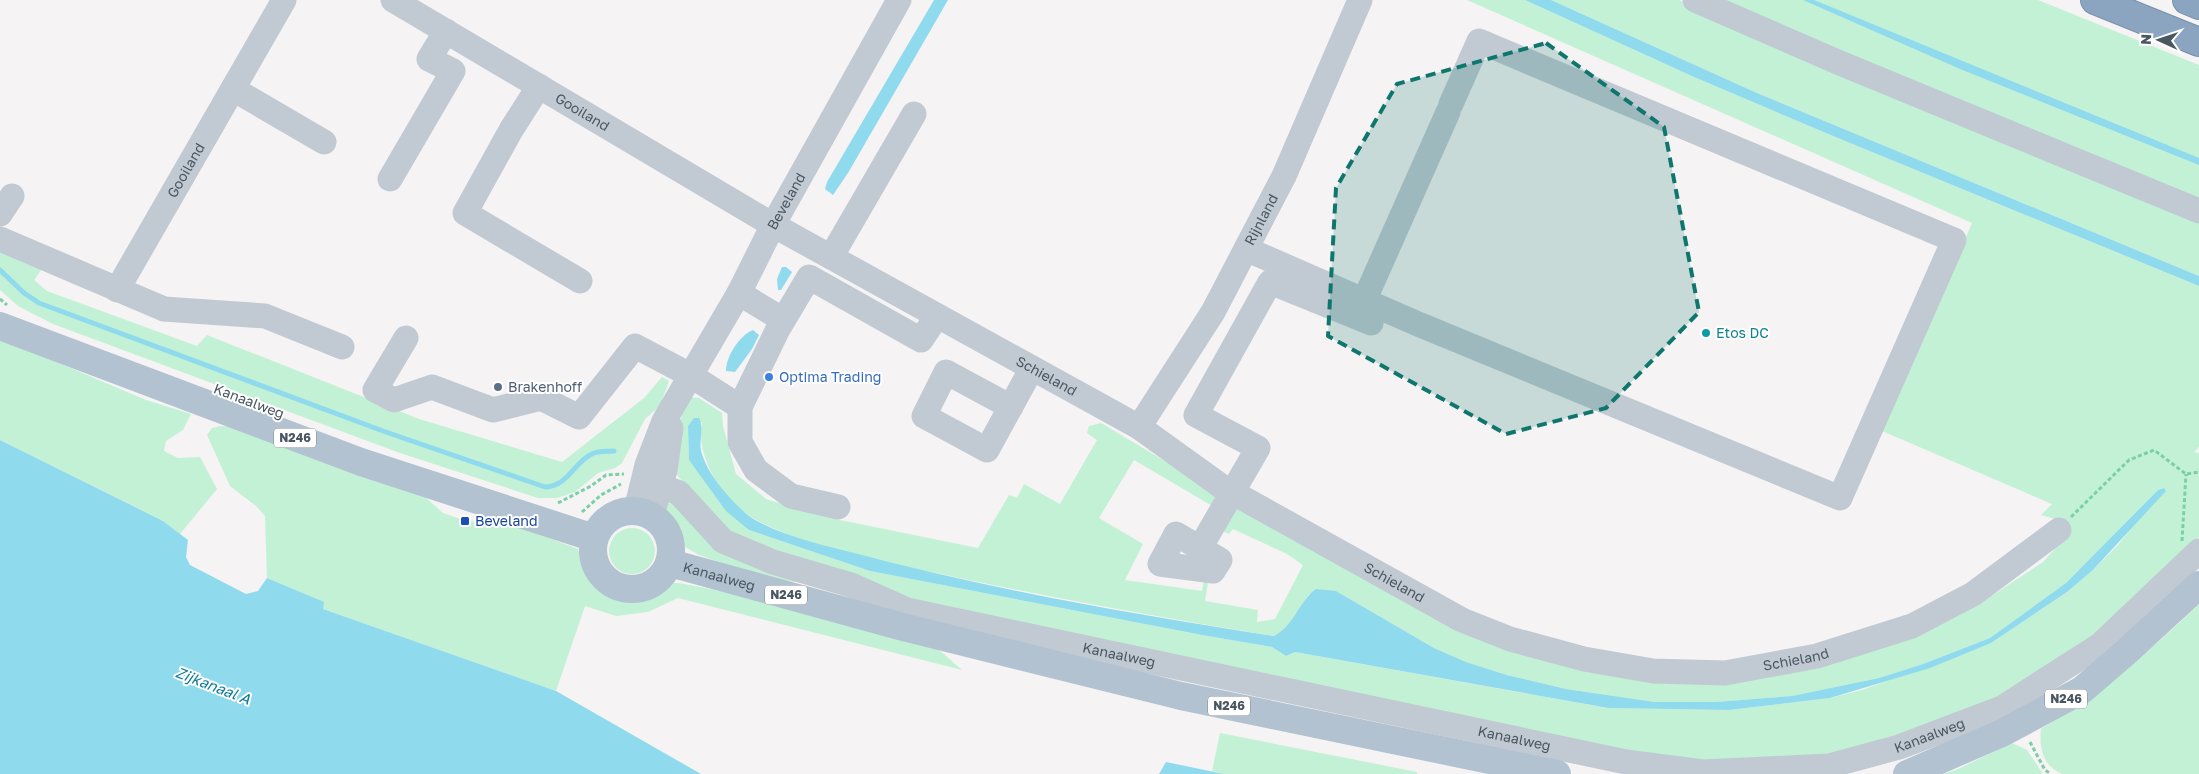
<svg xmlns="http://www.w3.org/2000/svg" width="2199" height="774" font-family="'Golos Text',sans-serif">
<rect width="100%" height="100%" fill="#f5f3f3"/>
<path fill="#c3f1d5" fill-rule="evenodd" d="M 1467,0 L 1525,0 L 1694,77 L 1833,136 L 2199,286 L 2199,447 L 2195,451 L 2197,454 L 2199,452 L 2199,537 L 2069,657 L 1994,704 L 1834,755 L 1692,764 L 911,606 L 735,537 L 692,494 L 674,471 L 679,422 L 689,397 L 699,398 L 722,413 L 723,426 L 736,474 L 766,499 L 825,517 L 978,548 L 1009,495 L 1017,498 L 1024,484 L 1060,504 L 1097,440 L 1087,433 L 1089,426 L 1101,423 L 1220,494 L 1214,507 L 1134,460 L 1099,518 L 1143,544 L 1125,580 L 1202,591 L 1204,580 L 1208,582 L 1205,601 L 1258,610 L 1257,622 L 1275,619 L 1303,565 L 1287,554 L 1233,529 L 1229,534 L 1219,530 L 1235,503 L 1486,640 L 1683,678 L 1976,606 L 2043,562 L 2072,530 L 2055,519 L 2041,515 L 2052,504 L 1882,431 L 1972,223 ZM 702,422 C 695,453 720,496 745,513 C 791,544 881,561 936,573 C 1048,597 1161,618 1274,636 L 1285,630 L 1309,594 L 1336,591 L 1434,648 L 1466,662 L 1507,675 L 1566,689 L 1655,702 L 1715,702 L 1792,696 L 1879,678 L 1923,664 L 1990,638 L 2066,583 L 2158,490 L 2164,488 L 2118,545 L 2093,570 L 2067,592 L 1991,643 L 1862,690 L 1830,698 L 1729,710 L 1607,708 L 1295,652 L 1286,656 L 1272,647 L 1202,635 L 870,571 L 749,530 L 689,460 L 688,426 Z
M 1551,0 L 1679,0 L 1787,49 L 2199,218 L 2199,276 L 1757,93 Z
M 1709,0 L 2038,0 L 2199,65 L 2199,205 Z
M 0,243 L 44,266 L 34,280 L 47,291 L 197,346 L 207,335 L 419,419 L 562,462 L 644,398 L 662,377 L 669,381 L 660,406 L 645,419 L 622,463 L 615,468 L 598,473 L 575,492 L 557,498 L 538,498 L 400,453 L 53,324 L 18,306 L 0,290 Z
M 0,338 L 146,400 L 191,414 L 183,430 L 166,441 L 164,451 L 178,458 L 200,457 L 217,489 L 180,534 L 163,521 L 0,440 Z
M 221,426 L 237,427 L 423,495 L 443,513 L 466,521 L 509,523 L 578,549 L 598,584 L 612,593 L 637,596 L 663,583 L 679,583 L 731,593 L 930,642 L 962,670 L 678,598 L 648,612 L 616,616 L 585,606 L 556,691 L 323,609 L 323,602 L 267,578 L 265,516 L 256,506 L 230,486 L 207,435 L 212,428 Z
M 676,502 L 796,576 L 795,582 L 767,579 L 699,555 L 685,547 L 666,516 L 668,504 Z
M609 551a23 23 0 1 1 46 0a23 23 0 1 1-46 0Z
M 2199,604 L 2199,774 L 2062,774 C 2043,766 2039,749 2041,729 C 2098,692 2151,652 2199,604 Z
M 1220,733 L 1417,772 L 1417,774 L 1224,774 L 1212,771 Z
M 2012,743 L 2027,750 L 2043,774 L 1942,774 L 1956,770 Z"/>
<path fill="#90daee" d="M 934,0 L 948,0 L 848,173 L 833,195 L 825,189 L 827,182 Z
M 1525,0 L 1551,0 L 1757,93 L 2199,276 L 2199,286 L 1833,136 L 1694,77 Z
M 1803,0 L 1814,0 L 2199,158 L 2199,165 L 1960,69 Z
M 782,267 L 786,267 L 792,272 L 781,290 L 778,290 L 777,279 Z
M 753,330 L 759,335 L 752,349 L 735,372 L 726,371 C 726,356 740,335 753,330 Z
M 694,418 L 699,418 C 704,426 699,441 701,451 C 707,473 726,495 742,510 C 763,531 821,545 850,552 C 989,589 1132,614 1274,636 C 1294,626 1298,602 1316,589 L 1336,591 L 1434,648 L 1466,662 L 1507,675 L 1566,689 L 1655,702 L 1715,702 L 1792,696 L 1879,678 L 1923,664 L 1990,638 L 2066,583 L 2158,490 L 2164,488 L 2166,491 L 2093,570 L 2067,592 L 1991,643 L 1930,668 L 1830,698 L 1729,710 L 1608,708 L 1295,652 L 1286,656 L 1272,647 L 1202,635 L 870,571 L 749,530 L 726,511 L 689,460 L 688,426 Z
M 0,440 L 163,521 L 188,540 L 186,557 L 190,565 L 246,594 L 258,591 L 267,578 L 324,602 L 323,609 L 556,691 L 701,774 L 0,774 Z
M 1166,762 L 1224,774 L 1159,774 Z"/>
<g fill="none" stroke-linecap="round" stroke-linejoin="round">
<path stroke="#90daee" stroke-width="5" d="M 0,270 L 24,293 L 39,303 L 383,431 L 545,487 C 569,486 574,461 594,453 C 600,451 608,451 614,451"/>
<defs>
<path id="highway" d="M 2095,0 L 2199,42
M 2187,0 L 2199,5"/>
</defs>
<use href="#highway" stroke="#7690ad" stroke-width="30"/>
<path stroke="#7ad0a6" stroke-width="3" stroke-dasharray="4 2.5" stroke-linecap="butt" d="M 0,299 L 7,305
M 558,503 L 591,486 L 606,475 L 624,474
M 582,512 L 601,495 L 621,484
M 2071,517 L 2129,460 L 2154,450 L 2186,474 L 2199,472
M 2182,541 L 2186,474
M 2030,742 L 2045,770 L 2051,774"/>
<g stroke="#c1cad2" stroke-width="25">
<path id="s1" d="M 393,0 L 773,225 L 1139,427 L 1221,486 L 1462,620 L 1510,639 L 1584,659 L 1653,671 L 1725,673 L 1817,656 L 1912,626 L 1973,594 L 2059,530"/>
<path d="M 1695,0 L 1840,63 L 2199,211"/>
<path d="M 539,86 L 511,130 L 465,213 L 580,281"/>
<path d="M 233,89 L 324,142"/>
<path d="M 390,179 L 453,71 L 429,59 L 446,31"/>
<path d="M 0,214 L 12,196"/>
<path d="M 0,239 L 164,309 L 265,316 L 342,347"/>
<path d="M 1246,249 L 1418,324 L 1840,498 L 1954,240 L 1479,41 L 1451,104"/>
<path d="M 831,257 L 914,114"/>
<path id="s2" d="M 117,290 L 284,0"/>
<path d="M 739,293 L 783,320"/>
<path d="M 1364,301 L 1448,112"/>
<path d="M 406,338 L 375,390 L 394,400 L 432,387 L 493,410 L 541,398 L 579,417 L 635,346 L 690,375 L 740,407"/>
<path d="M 1011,407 L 946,372 L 924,416 L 987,450 L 1032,368"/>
<path id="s3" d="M 1139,427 L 1213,312 L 1284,176 L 1360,0"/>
<path id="s4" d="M 661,486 L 679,493 L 723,541 L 773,562 L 851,585 L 907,610 L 1626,762 L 1703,772 L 1829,766 L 1899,747 L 2002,708 L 2100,645 L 2199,551"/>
<path d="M 838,507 L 791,496 L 756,470 L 740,442 L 740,407 L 778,329 L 809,277 L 921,340 L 937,316"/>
<path id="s5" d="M 636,510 L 647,465 L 664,421 L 739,293 L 773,225 L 899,0"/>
<path d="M 652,516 L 665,470 L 671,428"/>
<path d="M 1200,548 L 1220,560 L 1213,571 L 1160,564 L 1176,534 L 1200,548 L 1258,448 L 1196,415 L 1270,282 L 1371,323"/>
</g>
<g stroke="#b3c2d1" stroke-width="28">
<path d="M 0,326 L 361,462 L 594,538"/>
<circle cx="632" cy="550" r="39"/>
<path id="s6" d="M 670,563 L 903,627 L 1181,696 L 1557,774"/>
<path d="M 1907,774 L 2002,733 L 2082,690 L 2125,653 L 2199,585"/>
</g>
<use href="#highway" stroke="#8ba5c1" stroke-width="28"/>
</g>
<path fill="#0f766e" fill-opacity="0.2" stroke="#0f766e" stroke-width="4" stroke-dasharray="10 6" stroke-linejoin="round" d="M 1546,43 L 1664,127 L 1699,312 L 1606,408 L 1506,434 L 1328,336 L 1336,188 L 1397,84 Z"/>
<circle fill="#0f9aa8" stroke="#fff" stroke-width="2" cx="1706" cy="333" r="5"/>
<circle fill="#3f7fe0" stroke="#fff" stroke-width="2" cx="769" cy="377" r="5"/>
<circle fill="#5c6f8a" stroke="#fff" stroke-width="2" cx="498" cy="387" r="5"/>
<rect fill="#1a4fb4" stroke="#fff" stroke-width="2" x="460" y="516" width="10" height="10" rx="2.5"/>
<g text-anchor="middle" stroke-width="4" stroke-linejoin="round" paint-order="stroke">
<g fill="#fff" stroke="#808990" stroke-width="1">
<rect x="274" y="428.5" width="42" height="19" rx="4"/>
<rect x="765" y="585.5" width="42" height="19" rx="4"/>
<rect x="2045" y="689.5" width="42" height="19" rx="4"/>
<rect x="1208" y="696.5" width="42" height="19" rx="4"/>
</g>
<g font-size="12" font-weight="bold" fill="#4a5661">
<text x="295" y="442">N246</text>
<text x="786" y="599">N246</text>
<text x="2066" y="703">N246</text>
<text x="1229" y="710">N246</text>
</g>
<g font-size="14" fill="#4a5661" stroke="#fff">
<text dy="5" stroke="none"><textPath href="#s1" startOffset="220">Gooiland</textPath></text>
<text dy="5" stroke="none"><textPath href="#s2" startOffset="138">Gooiland</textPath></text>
<text dy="5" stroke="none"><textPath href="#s5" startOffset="345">Beveland</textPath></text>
<text dy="5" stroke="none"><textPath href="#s3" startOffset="241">Rijnland</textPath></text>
<text dy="5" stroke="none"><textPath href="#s1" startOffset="754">Schieland</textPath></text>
<text transform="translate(249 401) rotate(21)" y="5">Kanaalweg</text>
<text dy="5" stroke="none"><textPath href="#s6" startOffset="51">Kanaalweg</textPath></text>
<text dy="5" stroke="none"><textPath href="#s1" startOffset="1159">Schieland</textPath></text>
<text dy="5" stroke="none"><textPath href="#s4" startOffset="498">Kanaalweg</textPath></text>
<text dy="5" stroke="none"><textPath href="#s1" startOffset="1579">Schieland</textPath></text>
<text dy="5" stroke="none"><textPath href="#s4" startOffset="1325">Kanaalweg</textPath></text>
<text dy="5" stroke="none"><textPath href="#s4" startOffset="902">Kanaalweg</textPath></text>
</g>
<g font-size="14" fill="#0d838f" stroke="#fff" text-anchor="start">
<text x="1716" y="338">Etos DC</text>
</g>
<g font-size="14" fill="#366cbe" stroke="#fff" text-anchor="start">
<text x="779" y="382">Optima Trading</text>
</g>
<g font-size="14" fill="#4e5e75" stroke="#fff" text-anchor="start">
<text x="508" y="392">Brakenhoff</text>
</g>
<g font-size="14" fill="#164399" stroke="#fff" text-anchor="start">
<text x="475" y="526">Beveland</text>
</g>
<g font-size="15" font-style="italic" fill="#0c7c9b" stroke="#fff">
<text transform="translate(213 686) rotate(21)" y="5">Zijkanaal A</text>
</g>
</g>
<g transform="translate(2159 40) rotate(273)" stroke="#ffffff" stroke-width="4" paint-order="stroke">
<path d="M0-4L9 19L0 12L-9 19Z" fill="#4a5661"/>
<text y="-8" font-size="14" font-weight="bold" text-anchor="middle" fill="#4a5661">N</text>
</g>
</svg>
